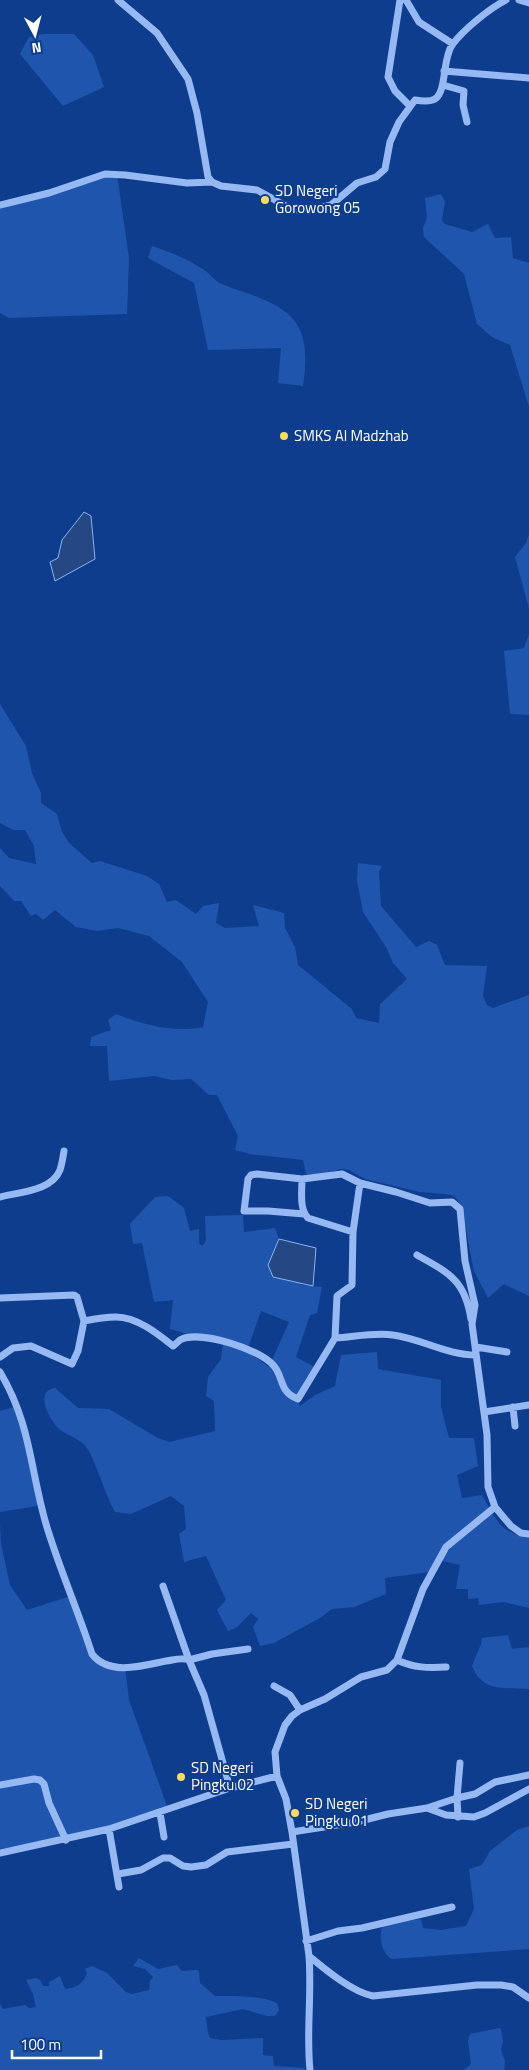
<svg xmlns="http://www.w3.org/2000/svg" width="529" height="2070" font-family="'Titillium Web',sans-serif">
<rect width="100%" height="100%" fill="#0f3d8d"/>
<path fill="#2055ad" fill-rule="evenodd" d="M 43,34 L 74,34 L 93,55 L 104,87 L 63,106 L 20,54 L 29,37 Z
M 117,174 L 129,258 L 127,314 L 9,318 L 0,313 L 0,206 Z
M 441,194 L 445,202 L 442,220 L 445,224 L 472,232 L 488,224 L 495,238 L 511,237 L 513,258 L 529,263 L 529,407 L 510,345 L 492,337 L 477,324 L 464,274 L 424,237 L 423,228 L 427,218 L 425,198 Z
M 152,246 C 169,252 186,258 201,268 C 209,272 214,281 222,284 C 235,290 249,293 262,299 C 306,316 309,344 303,386 L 278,383 L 281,348 L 208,350 L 194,283 L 148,258 Z
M 529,534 L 529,609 L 515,557 L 526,543 Z
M 529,634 L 529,715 L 510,714 L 504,651 L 524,648 Z
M 0,704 L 26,746 L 32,773 L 41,793 L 41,803 L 57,814 L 62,832 L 69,843 L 92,863 L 100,861 L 147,876 L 159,884 L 167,902 L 176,900 L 196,914 L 203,906 L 219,903 L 216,923 L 225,928 L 259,926 L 253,905 L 284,913 L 285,928 L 295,947 L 298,965 L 352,1009 L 356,1018 L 379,1023 L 380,1004 L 407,979 L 393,963 L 386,947 L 363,912 L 357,880 L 358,863 L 382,866 L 379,872 L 381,906 L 416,947 L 429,941 L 437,945 L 445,965 L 487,966 L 483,996 L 487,1005 L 493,1008 L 529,995 L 529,1296 L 504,1284 L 488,1298 L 474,1271 L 462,1210 L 458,1200 L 454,1196 L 446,1194 L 420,1192 L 365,1179 L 349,1170 L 341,1169 L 324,1174 L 306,1174 L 303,1160 L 250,1154 L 235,1150 L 238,1136 L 217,1095 L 209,1095 L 191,1079 L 172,1080 L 154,1076 L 109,1081 L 107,1046 L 90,1046 L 91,1037 L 111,1030 L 108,1020 L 116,1014 C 145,1025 173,1033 203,1027 L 208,1002 L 182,962 L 149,936 L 118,928 L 97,931 L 76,927 L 55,910 L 43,920 L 36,914 L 31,916 L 21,901 L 14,901 L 0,886 L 0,848 L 9,858 L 36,864 L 34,846 L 25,830 L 13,830 L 0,823 Z
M 168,1196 L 184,1208 L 190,1231 L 199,1229 L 199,1243 L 202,1246 L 206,1241 L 205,1216 L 243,1215 L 244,1232 L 275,1228 L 279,1239 L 269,1265 L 302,1285 L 322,1287 L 317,1313 L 310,1315 L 296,1357 L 315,1367 L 298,1400 L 300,1406 L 315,1395 L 335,1386 L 341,1355 L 377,1352 L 378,1369 L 441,1380 L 441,1407 L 449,1438 L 474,1438 L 478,1466 L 457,1475 L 462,1498 L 482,1495 C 496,1519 499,1533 529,1537 L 529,1608 L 503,1602 L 479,1605 L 478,1598 L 468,1599 L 468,1589 L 456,1589 L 460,1565 L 438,1560 L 430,1572 L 385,1578 L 386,1594 L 354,1607 L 332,1609 L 320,1618 L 274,1643 L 260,1646 L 253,1627 L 258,1619 L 251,1613 L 236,1628 L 228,1631 L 217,1610 L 226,1600 L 206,1556 L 184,1562 L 179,1534 L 186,1529 L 184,1506 L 171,1496 L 131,1514 L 115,1512 C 104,1492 99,1471 89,1451 C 82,1438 68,1437 58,1428 C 49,1419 34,1391 55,1388 L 78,1408 L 109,1409 L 158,1438 L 169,1442 L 215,1431 L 214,1401 L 206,1396 L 208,1377 L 221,1359 L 223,1344 L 170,1329 L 173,1300 L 154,1302 L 142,1243 L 133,1244 L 130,1224 L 155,1197 ZM 261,1311 L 289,1322 L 269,1367 L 247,1351 Z
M 18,1406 L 43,1505 L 0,1512 L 0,1411 Z
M 0,1522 L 1,1544 L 10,1585 L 27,1610 L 74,1595 L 89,1649 L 101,1663 L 125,1666 L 129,1700 L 167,1806 L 93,1834 L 0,1849 Z
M 508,1635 L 512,1649 L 529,1647 L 529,1689 C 504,1687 483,1693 472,1666 L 481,1644 L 482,1638 Z
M 529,1826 L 529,1949 L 392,1959 C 381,1954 378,1934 383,1924 L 421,1919 L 423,1928 L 441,1930 L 466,1926 L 474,1909 L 469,1869 L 482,1865 L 490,1851 L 517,1830 Z
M 139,1958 L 158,1969 L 177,1965 L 182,1971 L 198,1970 L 199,1972 L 200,1983 L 215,1996 C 232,1996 261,1995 277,2003 L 279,2010 L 275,2016 L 267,2016 L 243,2009 L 206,2017 L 208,2033 L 210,2038 L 222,2040 L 263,2038 L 263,2055 L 273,2056 L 274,2066 L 305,2068 L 305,2070 L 0,2070 L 0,2004 L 3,2009 L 25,2005 L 29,2008 L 36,2007 L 33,1994 L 26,1980 L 36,1978 L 41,1981 L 43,1986 L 49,1986 L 49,1982 L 60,1976 L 65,1989 C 76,1988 83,1984 87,1973 L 85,1969 L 92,1966 L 107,1973 L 126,1992 L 132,1994 L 149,1990 L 150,1981 L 153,1977 L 145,1969 L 133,1966 Z
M 499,2028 L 501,2029 L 503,2041 L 501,2050 L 505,2061 L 504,2070 L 464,2070 L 471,2064 L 468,2041 L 470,2034 Z"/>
<path fill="#254783" stroke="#88b3f7" d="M 84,512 L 91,516 L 95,559 L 55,581 L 50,562 L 58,558 L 62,540 Z
M 279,1239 L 316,1248 L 313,1286 L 273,1277 L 268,1265 Z"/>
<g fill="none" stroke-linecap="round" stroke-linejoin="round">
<path stroke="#97b9f3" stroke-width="7" d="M 118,0 L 157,33 L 188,79 L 197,113 L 208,177 L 212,182
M 400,0 L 388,77 L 395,91 L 410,106
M 406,0 L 419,22 L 453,44
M 519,0 L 529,3
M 444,71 L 529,78
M 443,85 L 464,91 L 463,105 L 467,122
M 0,205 L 49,193 L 105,174 L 125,175 L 187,183 L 212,182 L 221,186 L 257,190 L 293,210 L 319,208 L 331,205 L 357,183 L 376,177 L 385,169 L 390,142 L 399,122 L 415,100 C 421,101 430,102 435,99 C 447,91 442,60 452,45 C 464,29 489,9 506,0
M 302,1179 C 302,1191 299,1209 308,1218 L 353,1232
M 0,1197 C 19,1192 52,1191 60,1170 C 62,1164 63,1157 64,1151
M 304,1214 L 268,1211 L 244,1211 L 248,1179 L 251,1175 L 257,1174 L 302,1179 L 342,1174 L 360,1183 L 396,1192 L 430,1203 L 452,1202 L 460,1209 L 465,1261 L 475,1305 L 472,1324 L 487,1435 L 488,1487 L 495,1507 L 511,1526 L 521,1533 L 529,1534
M 417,1255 C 449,1273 465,1280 471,1319
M 0,1298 L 74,1295 L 77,1297 L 84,1321 C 94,1319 106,1317 116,1317 C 137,1317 158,1334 173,1346 C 176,1344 179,1340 182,1339 C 202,1331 260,1349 274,1366 C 284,1378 279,1392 298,1399 L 335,1338 L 337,1296 L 352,1285 L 353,1232 L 360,1183
M 335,1338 C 353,1337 375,1332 393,1335 C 422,1339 447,1355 476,1355
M 476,1347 L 507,1352
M 0,1357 L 13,1348 L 31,1346 L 72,1364 L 78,1351 L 84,1321
M 0,1372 C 31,1424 30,1469 46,1524 C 59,1568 78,1610 92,1654 C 109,1676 142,1666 166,1661 C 174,1660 182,1657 189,1660 L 204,1695 L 230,1788
M 513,1407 L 515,1426
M 484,1412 L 529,1405
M 163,1586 L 189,1660 L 212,1654 L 248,1649
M 397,1660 C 414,1668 428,1668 446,1667
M 274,1686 L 290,1695 L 300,1710
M 277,1776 L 275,1752 L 285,1725 L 292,1716 L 300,1710 L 325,1699 L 361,1677 L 387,1670 L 397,1660 L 423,1589 L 446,1547 L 495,1507
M 0,1785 L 34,1779 L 40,1780 L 44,1784 L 49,1803 L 66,1840
M 427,1808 L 457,1798 L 460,1763
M 160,1813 L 164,1837
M 458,1817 L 457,1798 L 475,1794 L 495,1782 L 529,1775
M 109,1829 L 119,1887
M 292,1832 L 356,1822 L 388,1814 L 427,1808 L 446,1815 L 474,1817 L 485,1813 L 529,1789
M 0,1853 L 109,1829 L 230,1788 L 277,1776 L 286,1799 L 292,1832 L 309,1956 C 326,1970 352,1992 373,1996 L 477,1985 L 501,1985 L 513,1987 L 529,1998
M 118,1874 L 141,1870 L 163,1858 L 170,1858 L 183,1866 L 191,1867 L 206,1865 L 227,1852 L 293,1844
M 306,1941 L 338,1931 L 362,1928 L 452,1907
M 309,1956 C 312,1995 306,2032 310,2070"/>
</g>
<g fill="#ffdb58" stroke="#0f3d8d" stroke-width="2">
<circle cx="265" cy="200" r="5"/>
<circle cx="284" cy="436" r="5"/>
<circle cx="181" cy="1777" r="5"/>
<circle cx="295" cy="1813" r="5"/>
</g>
<g text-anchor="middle" stroke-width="4" stroke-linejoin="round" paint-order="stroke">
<g font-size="15" fill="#fff" stroke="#0f3d8d" text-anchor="start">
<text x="275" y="196">SD Negeri<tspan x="275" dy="17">Gorowong 05</tspan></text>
<text x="294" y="441">SMKS Al Madzhab</text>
<text x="191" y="1773">SD Negeri<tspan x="191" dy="17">Pingku 02</tspan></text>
<text x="305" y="1809">SD Negeri<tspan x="305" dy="17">Pingku 01</tspan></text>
</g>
</g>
<g transform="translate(35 35) rotate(173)" stroke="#0f3d8d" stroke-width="4" paint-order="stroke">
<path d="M0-4L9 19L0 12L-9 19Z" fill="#ffffff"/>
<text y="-8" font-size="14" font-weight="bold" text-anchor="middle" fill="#ffffff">N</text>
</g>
<path d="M12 2050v8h89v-8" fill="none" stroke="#ffffff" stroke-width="2.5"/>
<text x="20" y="2050" font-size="15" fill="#ffffff" stroke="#0f3d8d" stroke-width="4" paint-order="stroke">100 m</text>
</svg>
